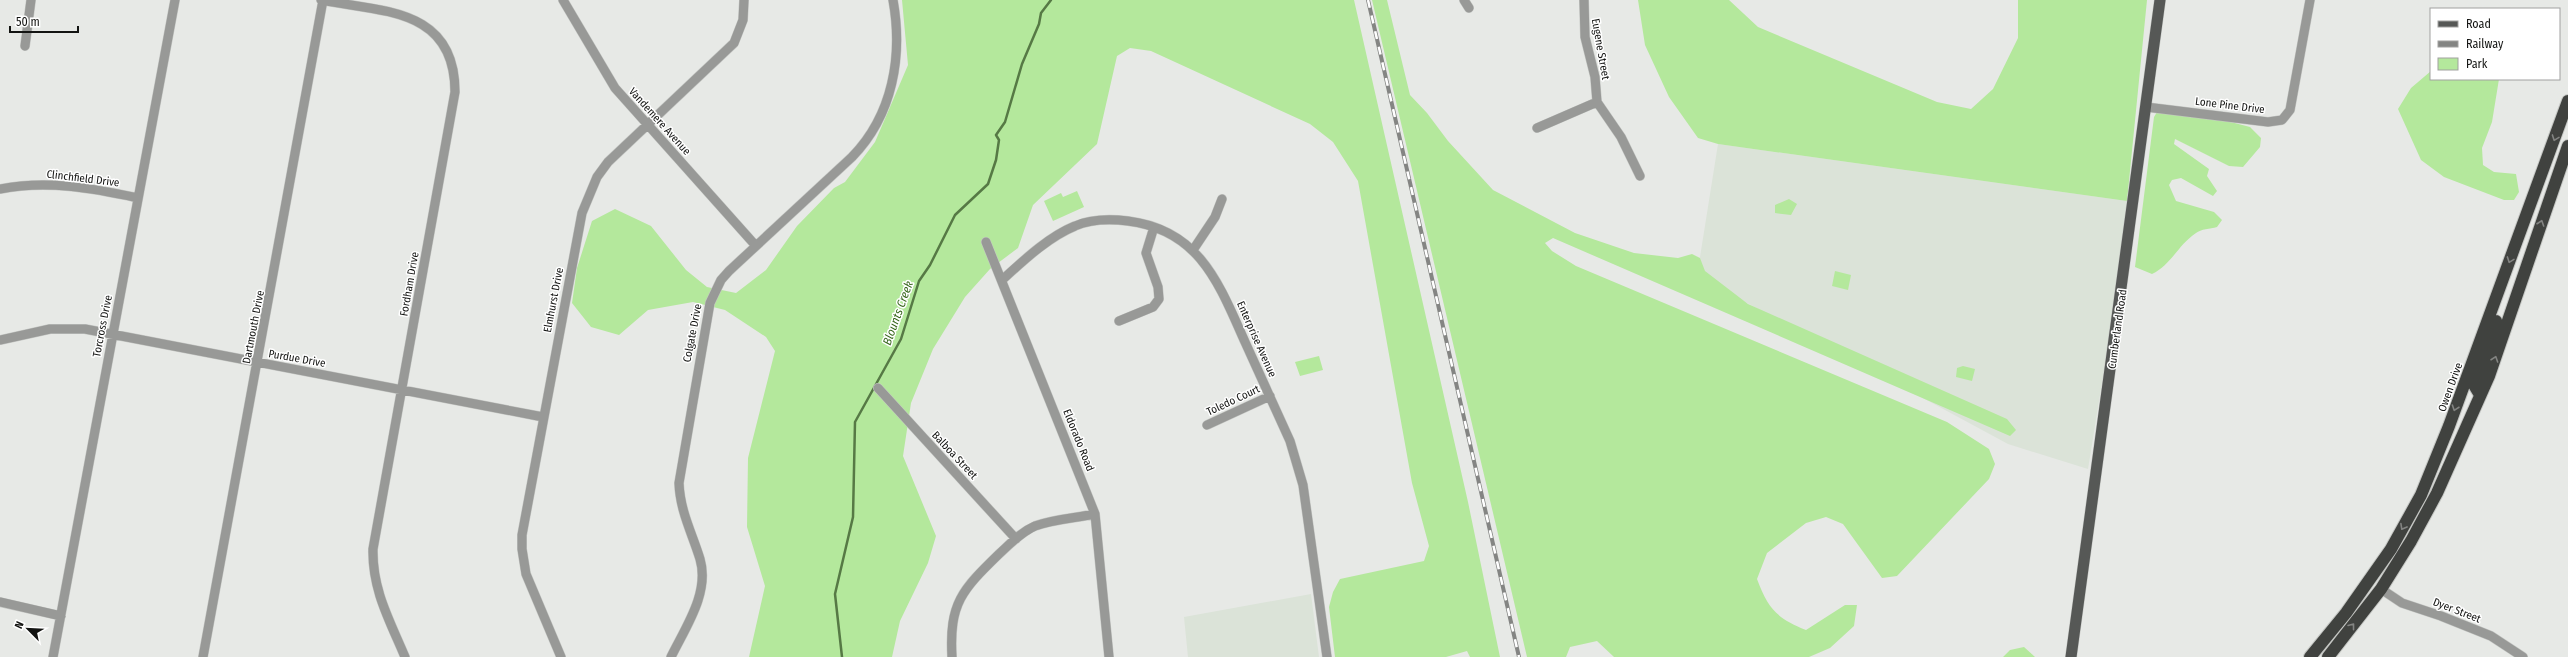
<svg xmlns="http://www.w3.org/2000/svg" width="2568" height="657" font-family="'Fira Sans Condensed',sans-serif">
<rect width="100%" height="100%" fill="#e7e9e6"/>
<path fill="#dbe3d8" d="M 1718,144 L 2127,201 L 2111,327 L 2088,469 L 2008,444 L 1697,276 Z
M 1311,594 L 1319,657 L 1188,657 L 1184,617 Z"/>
<path fill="#b4e89c" d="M 902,0 L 1354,0 L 1468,502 L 1500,657 L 1470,657 L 1467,651 L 1446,657 L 1335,657 L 1329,607 L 1333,592 L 1340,579 L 1424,561 L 1429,546 L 1412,483 L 1358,181 L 1333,142 L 1310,124 L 1151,51 L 1130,48 L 1117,56 L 1097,144 L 1033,205 L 1018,248 L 990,269 L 965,297 L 933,349 L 911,403 L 903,456 L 936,536 L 928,563 L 900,621 L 892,657 L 749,657 L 765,586 L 747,527 L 748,458 L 775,351 L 766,337 L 725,310 L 693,302 L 648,310 L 619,335 L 591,327 L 572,303 L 577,268 L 592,221 L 615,209 L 651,226 L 686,270 L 707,287 L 736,293 L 766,270 L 797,226 L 834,188 L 845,182 L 875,142 L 908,65 Z
M 1372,0 L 1387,0 L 1410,95 L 1427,113 L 1448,141 L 1493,190 L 1575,233 L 1634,253 L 1678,258 L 1692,254 L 1700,258 L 1705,271 L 1748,304 L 2007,419 L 2016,430 L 2010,436 L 1553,238 L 1545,243 L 1552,251 L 1576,266 L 1947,422 L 1989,449 L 1995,464 L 1989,479 L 1897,576 L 1882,578 L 1843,524 L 1826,517 L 1806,523 L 1767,553 L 1757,579 C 1768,608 1776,618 1806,630 L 1845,605 L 1857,605 L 1854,626 L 1830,648 L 1809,657 L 1614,657 L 1597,641 L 1570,647 L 1566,657 L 1527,657 Z
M 1638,0 L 1729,0 L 1758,27 L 1937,102 L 1971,109 L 1993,89 L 2018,38 L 2018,0 L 2147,0 L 2127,201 L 1718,144 L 1698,138 L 1669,97 L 1645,45 Z
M 2431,71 L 2431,79 L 2499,79 L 2492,122 L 2482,148 L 2483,165 L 2494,172 L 2516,174 L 2519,192 L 2514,200 L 2504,200 L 2444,177 L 2421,160 L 2398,109 L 2411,88 Z
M 2157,112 L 2223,120 L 2250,127 L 2261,138 L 2260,147 L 2243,167 L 2229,166 L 2175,139 L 2174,144 L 2209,169 L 2207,176 L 2217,191 L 2213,196 L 2181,178 L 2172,180 L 2169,185 L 2176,201 L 2214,212 L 2222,220 L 2217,227 C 2210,229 2201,229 2196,233 C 2178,245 2171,265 2152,274 L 2135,267 L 2154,117 Z
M 1077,191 L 1084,207 L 1053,221 L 1044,201 L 1061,193 L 1063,197 Z
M 1789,199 L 1797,204 L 1791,215 L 1775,213 L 1775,205 Z
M 1835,271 L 1851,275 L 1848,290 L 1832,286 Z
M 1319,356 L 1323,370 L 1300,376 L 1295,362 Z
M 1963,366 L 1975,369 L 1972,381 L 1956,377 L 1957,368 Z
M 2024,647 L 2035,657 L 2003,657 L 2010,650 Z"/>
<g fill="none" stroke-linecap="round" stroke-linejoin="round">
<path stroke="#567945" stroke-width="2.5" d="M 842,657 L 835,594 L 853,517 L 855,422 L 901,339 L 919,281 L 930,265 L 955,215 L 988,184 L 996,160 L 999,140 L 996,135 L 1005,122 L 1022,64 L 1039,24 L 1041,13 L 1051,0"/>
<defs>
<path id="minor" d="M 321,0 C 383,12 455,8 455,92 L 373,549 C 372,590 390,621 405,657
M 563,0 L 615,88 L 756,246
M 1464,0 L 1469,8
M 1584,0 L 1585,37 L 1595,77 L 1597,102 L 1621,137 L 1640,176
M 25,46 L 31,0
M 2146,107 L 2268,122 L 2282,120 L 2290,110 L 2310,0
M 1537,128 L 1597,102
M 0,189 C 47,180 92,188 138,198
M 986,242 L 1095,514 L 1109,657
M 1193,250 L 1215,217 L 1222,199
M 1002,280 C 1023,261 1048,237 1075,226 C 1091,219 1111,219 1128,221 C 1200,230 1219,284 1245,342 C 1260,375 1275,408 1290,441 L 1303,485 L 1327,657
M 1119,321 L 1153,307 L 1159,299 L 1158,287 L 1146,253 L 1154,227
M 0,340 L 50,329 L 85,329 L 543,417
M 878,388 L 1016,539
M 1207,425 L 1270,396
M 2381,589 L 2402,603 L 2441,616 L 2491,636 L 2523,657
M 0,602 L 61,616
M 53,657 L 175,0
M 203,657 L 323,0
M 561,657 L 526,574 L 522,549 L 522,535 L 582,213 L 597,177 L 608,162 L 734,43 L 743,20 L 744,0
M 671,657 C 685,628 710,593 700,559 C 692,533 680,511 679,483 L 710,303 L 721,280 L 729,271 L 852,157 C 893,115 903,56 893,0
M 952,657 C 949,603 962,590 999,554 C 1010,544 1021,532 1035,526 C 1054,519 1076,518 1095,514"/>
<path id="major" d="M 2071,657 L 2160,0"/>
<path id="highway" d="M 2480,395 L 2474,385 L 2496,321
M 2310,657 L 2346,613 L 2391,549 L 2421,495 L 2449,426 L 2568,101
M 2328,657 L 2381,589 L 2411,541 L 2437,493 L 2489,376 L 2568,146"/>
</defs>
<use href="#minor" stroke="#c5c7c4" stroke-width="10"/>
<use href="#major" stroke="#c5c7c4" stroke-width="12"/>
<use href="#highway" stroke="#c5c7c4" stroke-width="14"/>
<use href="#minor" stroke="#989997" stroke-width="9"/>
<use href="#major" stroke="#565856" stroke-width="11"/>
<use href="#highway" stroke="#40423f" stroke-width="12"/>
<defs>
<path id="rail" d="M 1368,0 L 1519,657"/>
</defs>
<use href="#rail" stroke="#848583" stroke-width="4"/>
<use href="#rail" stroke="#fff" stroke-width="2.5" stroke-dasharray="8" stroke-linecap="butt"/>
</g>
<defs><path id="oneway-chevron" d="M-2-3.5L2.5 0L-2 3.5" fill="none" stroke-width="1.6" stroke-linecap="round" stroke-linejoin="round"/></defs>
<g stroke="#838482">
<use href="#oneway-chevron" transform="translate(2555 138) rotate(110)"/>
<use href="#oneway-chevron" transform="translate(2541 223) rotate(-71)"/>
<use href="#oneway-chevron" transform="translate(2510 260) rotate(110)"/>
<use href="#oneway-chevron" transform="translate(2495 359) rotate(-71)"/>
<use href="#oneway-chevron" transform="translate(2455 408) rotate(109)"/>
<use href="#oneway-chevron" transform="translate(2403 527) rotate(119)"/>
<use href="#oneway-chevron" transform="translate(2352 626) rotate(-52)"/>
</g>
<g text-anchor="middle" stroke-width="3" stroke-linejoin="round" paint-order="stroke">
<g font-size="11" fill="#131412" stroke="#fff">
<text transform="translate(1601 49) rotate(80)" y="4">Eugene Street</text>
<text transform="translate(2230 105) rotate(7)" y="4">Lone Pine Drive</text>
<text transform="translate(660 121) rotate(48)" y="4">Vandemere Avenue</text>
<text transform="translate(83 178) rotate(7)" y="4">Clinchfield Drive</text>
<text transform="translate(409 284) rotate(-80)" y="4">Fordham Drive</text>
<text transform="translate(553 300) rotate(-79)" y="4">Elmhurst Drive</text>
<text transform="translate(102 326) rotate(-79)" y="4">Torcross Drive</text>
<text transform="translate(253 327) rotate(-79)" y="4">Dartmouth Drive</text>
<text transform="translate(2117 329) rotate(-82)" y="4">Cumberland Road</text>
<text transform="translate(692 333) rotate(-79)" y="4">Colgate Drive</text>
<text transform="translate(1257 339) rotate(66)" y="4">Enterprise Avenue</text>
<text transform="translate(297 358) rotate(10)" y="4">Purdue Drive</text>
<text transform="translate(2450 387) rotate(-70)" y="4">Owen Drive</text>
<text transform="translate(1233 400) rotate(-25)" y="4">Toledo Court</text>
<text transform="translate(1079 440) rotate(68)" y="4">Eldorado Road</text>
<text transform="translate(955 455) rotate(47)" y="4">Balboa Street</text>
<text transform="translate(2457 610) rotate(21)" y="4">Dyer Street</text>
</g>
<g font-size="12" font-style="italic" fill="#36651b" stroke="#fff">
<text transform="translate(898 313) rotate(-70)" y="4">Blounts Creek</text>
</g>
</g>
<rect x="2430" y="8" width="130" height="72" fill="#ffffff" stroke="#a1a1a0"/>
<rect x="2438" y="21" width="20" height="6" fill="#565856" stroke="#a1a1a0"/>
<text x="2466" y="28" font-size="12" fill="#131412">Road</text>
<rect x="2438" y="41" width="20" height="6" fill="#848583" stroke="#a1a1a0"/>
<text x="2466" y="48" font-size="12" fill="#131412">Railway</text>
<rect x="2438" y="58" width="20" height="12" fill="#b4e89c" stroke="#a1a1a0"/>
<text x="2466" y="68" font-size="12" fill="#131412">Park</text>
<g transform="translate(28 629) rotate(294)" stroke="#ffffff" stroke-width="3" paint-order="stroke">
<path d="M0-3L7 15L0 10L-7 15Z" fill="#131412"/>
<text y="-6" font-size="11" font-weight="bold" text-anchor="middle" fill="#131412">N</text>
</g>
<path d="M10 26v6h68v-6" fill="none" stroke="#131412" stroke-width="2"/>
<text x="16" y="26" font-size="12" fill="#131412" stroke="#ffffff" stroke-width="3" paint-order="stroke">50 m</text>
</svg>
